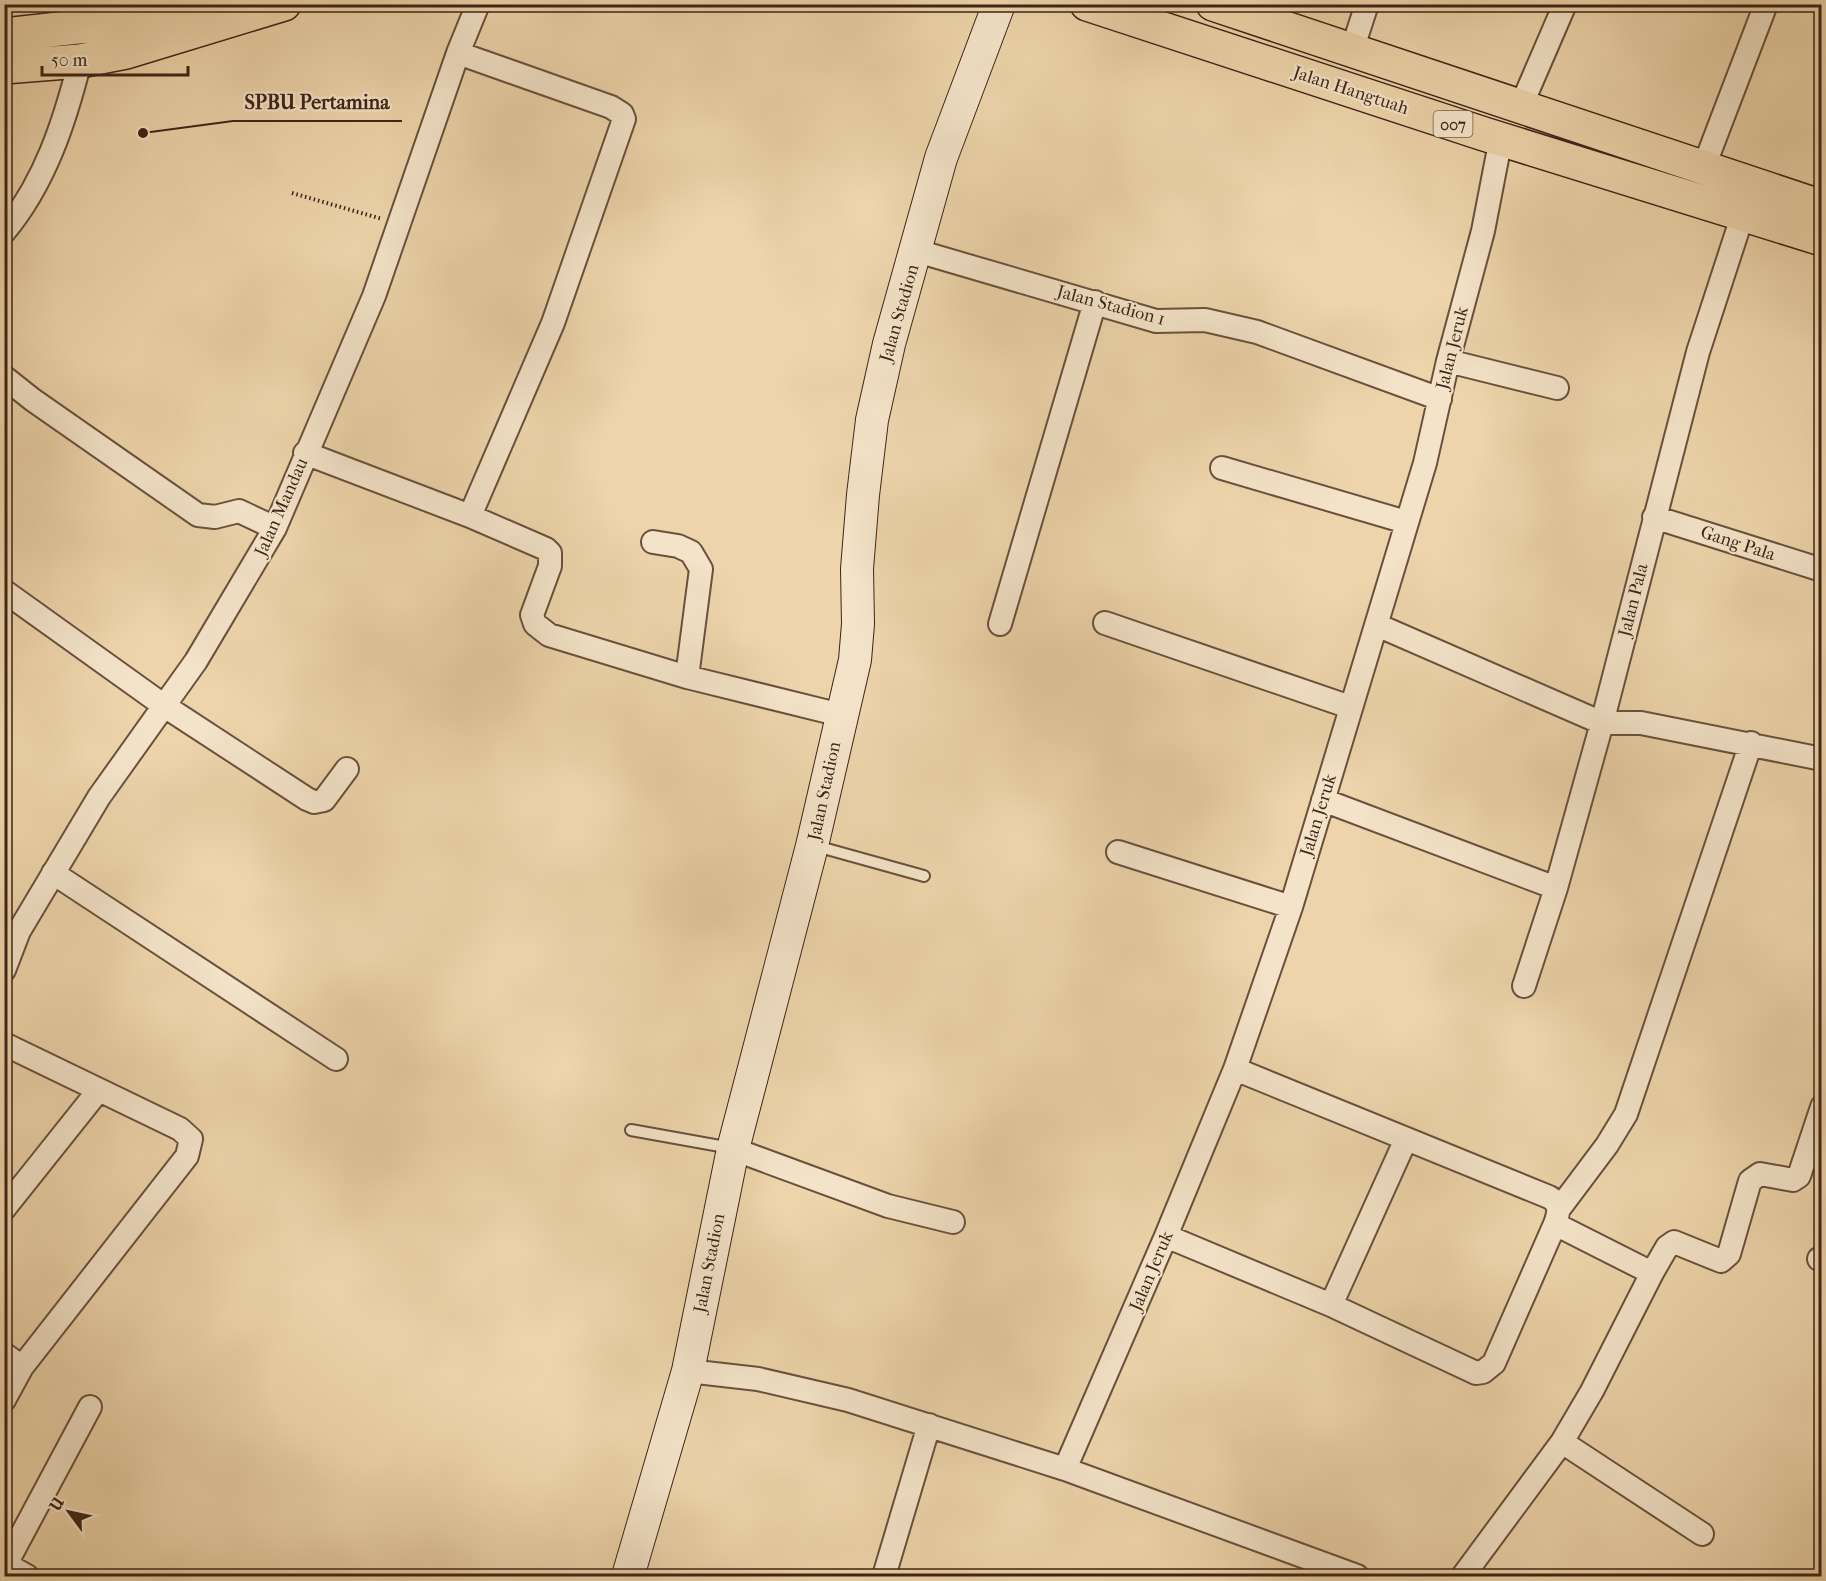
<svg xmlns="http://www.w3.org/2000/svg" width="1826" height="1581" font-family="'IM FELL French Canon',serif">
<rect width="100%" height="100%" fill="#edd4aa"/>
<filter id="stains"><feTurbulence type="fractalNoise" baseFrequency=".00333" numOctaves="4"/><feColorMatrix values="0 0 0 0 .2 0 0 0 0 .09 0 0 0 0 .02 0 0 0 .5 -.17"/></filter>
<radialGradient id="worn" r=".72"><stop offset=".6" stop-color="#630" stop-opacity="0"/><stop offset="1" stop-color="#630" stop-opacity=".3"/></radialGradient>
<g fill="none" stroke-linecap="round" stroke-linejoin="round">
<defs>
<path id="lane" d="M 816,846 L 924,876
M 631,1130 L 731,1148"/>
<path id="street" d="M 1352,50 L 1367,4
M 458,53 L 611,107 L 622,114 L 624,119 L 553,323 L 470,516
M 1521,106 L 1565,4
M 1703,169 L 1766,4
M 4,232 C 45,183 65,121 80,61
M 917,251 L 1156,321 L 1205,320 L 1257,332 L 1440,399
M 1448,361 L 1557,388
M 4,377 L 33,400 L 198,515 L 215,517 L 239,511 L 275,528
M 305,453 L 470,516 L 546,549 L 550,553 L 550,566 L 532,615 L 535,624 L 549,635 L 687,677 L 841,715
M 1222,468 L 1406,522
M 1654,517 L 1822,570
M 653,542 L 678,546 L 691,552 L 701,569 L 687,677
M 4,591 L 163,705 L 307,799 L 314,802 L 324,800 L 347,769
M 1105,623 L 1350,707
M 1000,624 L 1095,302
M 1377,625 L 1602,723 L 1641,723 L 1822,759
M 1323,800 L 1556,888
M 1118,852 L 1291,907
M 53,873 L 336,1059
M 4,970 L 19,931 L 99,797 L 196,661 L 275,528 L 374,296 L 458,53 L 478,4
M 1524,986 L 1556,888 L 1602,723 L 1698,352 L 1743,214
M 4,1044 L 180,1129 L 191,1139 L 187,1156 L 22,1367
M 733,1149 L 888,1206 L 953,1222
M 4,1209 L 98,1091
M 1559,1209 L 1607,1145 L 1626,1114 L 1751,743
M 1555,1224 L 1652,1273 L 1667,1247 L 1674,1242 L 1721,1261 L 1729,1254 L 1750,1181 L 1760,1174 L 1793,1180 L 1799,1176 L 1822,1107
M 1166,1236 L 1331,1305 L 1476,1373 L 1483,1372 L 1494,1363 L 1555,1224 C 1559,1213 1561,1203 1549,1197 L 1235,1069
M 1819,1259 L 1822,1260
M 1331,1305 L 1406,1139
M 4,1354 L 22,1367 L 4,1400
M 688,1371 L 758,1379 L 848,1400 L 1065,1469 L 1357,1576
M 1562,1442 L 1702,1534
M 1065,1469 L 1166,1236 L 1235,1069 L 1291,907 L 1425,463 L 1448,361 L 1483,231 L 1501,138
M 4,1563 L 27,1576
M 6,1564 L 90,1407
M 884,1576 L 929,1425
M 1463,1576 L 1562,1442 L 1592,1391 L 1652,1273"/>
<path id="secondary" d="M 628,1576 L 688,1371 L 733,1149 L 812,846 L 855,660 L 858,624 L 857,569 L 863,495 L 872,420 L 889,344 L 941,158 L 999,4"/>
<path id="highway" d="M 1087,4 L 1484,134 L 1822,239
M 1213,4 L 1822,207
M 4,35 L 105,24 L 186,4
M 4,67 L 80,61 L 126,52 L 284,4"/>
</defs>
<use href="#lane" stroke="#6a503c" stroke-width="14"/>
<use href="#street" stroke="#6a503c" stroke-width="26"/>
<use href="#secondary" stroke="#3e2418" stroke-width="34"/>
<use href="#highway" stroke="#3e2418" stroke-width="36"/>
<path stroke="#3e2418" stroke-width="4" stroke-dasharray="1.5 3" stroke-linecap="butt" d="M 292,193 L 382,219"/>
<use href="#lane" stroke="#f3e3c8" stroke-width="10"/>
<use href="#street" stroke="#f3e3c8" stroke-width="22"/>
<use href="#secondary" stroke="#f3e3c8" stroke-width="32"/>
<use href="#highway" stroke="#edd4aa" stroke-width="33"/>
</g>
<g text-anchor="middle" stroke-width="4.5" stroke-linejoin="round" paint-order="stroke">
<rect fill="#f3e3c8" stroke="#745d4d" stroke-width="1.5" x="1433.5" y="111" width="39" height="26" rx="4.5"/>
<g font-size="16" font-weight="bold" fill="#3e2418">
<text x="1453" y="130">007</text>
</g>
<g font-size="18" fill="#3e2418" stroke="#f3e3c8">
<text transform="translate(1351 90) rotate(18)" y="6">Jalan Hangtuah</text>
<text transform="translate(1111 305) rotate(15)" y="6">Jalan Stadion 1</text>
<text transform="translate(899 313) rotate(-74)" y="6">Jalan Stadion</text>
<text transform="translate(1452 348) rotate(-76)" y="6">Jalan Jeruk</text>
<text transform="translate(281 507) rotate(-66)" y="6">Jalan Mandau</text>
<text transform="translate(1738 543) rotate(18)" y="6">Gang Pala</text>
<text transform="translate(1633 600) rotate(-76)" y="6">Jalan Pala</text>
<text transform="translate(824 791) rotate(-78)" y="6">Jalan Stadion</text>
<text transform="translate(1318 815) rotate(-73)" y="6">Jalan Jeruk</text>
<text transform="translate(709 1263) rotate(-79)" y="6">Jalan Stadion</text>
<text transform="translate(1151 1271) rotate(-67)" y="6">Jalan Jeruk</text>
</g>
</g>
<path fill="none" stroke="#3e2418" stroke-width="2" d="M143 133L233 121H402"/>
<circle fill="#3e2418" stroke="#f3e3c8" stroke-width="2" cx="143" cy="133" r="6"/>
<g font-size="20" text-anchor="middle" font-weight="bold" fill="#3e2418" stroke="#f3e3c8" stroke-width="4.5" stroke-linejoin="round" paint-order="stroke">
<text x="317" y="109">SPBU Pertamina</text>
</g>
<rect width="1826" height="1581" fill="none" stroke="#edd4aa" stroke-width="24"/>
<rect x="6" y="6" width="1814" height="1569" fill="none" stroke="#3e2418" stroke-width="3"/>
<rect x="12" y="12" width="1802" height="1557" fill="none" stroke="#3e2418" stroke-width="1.5"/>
<g transform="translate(69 1512) rotate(303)" stroke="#f3e3c8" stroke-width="4.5" paint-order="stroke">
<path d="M0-4.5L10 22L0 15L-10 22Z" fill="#3e2418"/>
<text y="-9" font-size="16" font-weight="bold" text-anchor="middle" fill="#3e2418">U</text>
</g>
<path d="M42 66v9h146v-9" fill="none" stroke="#3e2418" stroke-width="3"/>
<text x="51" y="66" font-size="18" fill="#3e2418" stroke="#f3e3c8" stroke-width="4.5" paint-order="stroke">50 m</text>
<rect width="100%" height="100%" filter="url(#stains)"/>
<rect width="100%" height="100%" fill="url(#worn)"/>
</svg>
